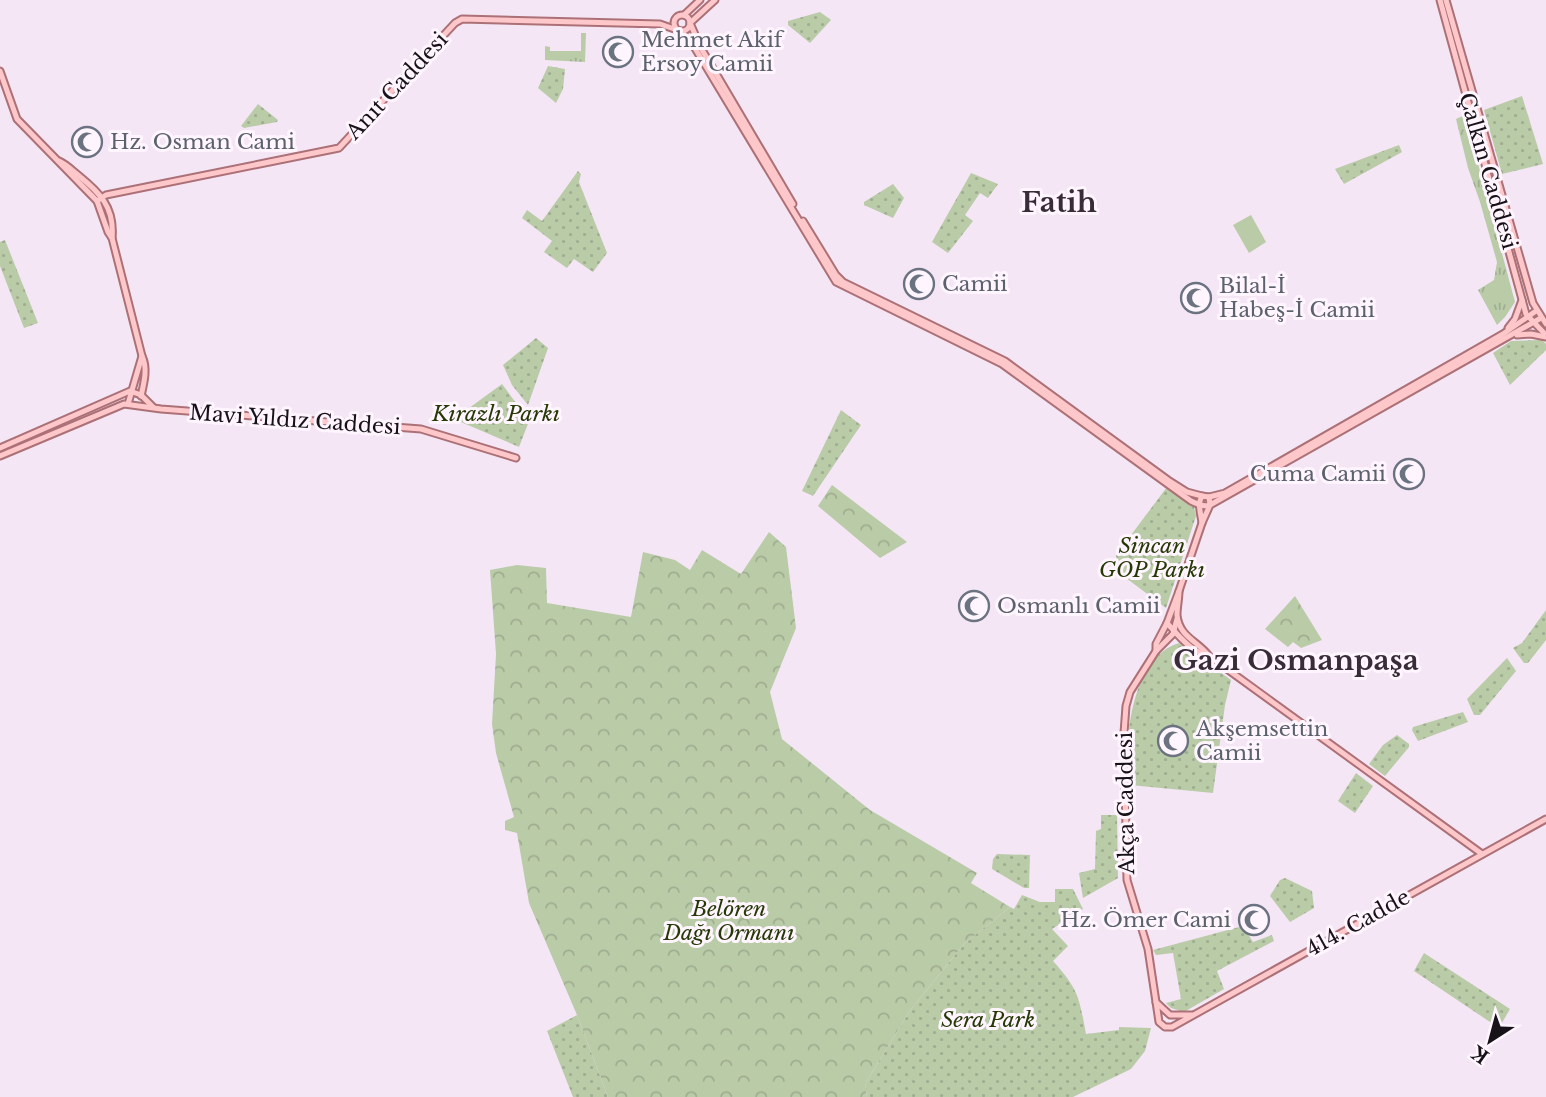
<svg xmlns="http://www.w3.org/2000/svg" width="1546" height="1097" font-family="'Libre Baskerville',serif">
  <defs>
    <pattern id="grass-tufts" width="24" height="20" patternUnits="userSpaceOnUse" patternTransform="scale(1.75)"><rect width="24" height="20" fill="#bacba8"/><path d="M3 7l-1-3M5 7V3M7 7l1-3M15 17l-1-3M17 17v-4M19 17l1-3" fill="none" stroke="#9fad90"/></pattern>
    <pattern id="forest-crowns" width="20" height="18" patternUnits="userSpaceOnUse" patternTransform="scale(1.75)"><rect width="20" height="18" fill="#bacba8"/><path d="M2 6a3 3 0 1 1 6 0M12 15a3 3 0 1 1 6 0" fill="none" stroke="#9fad90"/></pattern>
    <pattern id="park-dots" width="8" height="8" patternUnits="userSpaceOnUse" patternTransform="scale(1.75)"><rect width="8" height="8" fill="#bacba8"/><path d="M2 2h.1M6 6h.1" fill="none" stroke="#9fad90" stroke-width="1.8" stroke-linecap="round"/></pattern>
  </defs>
  <rect width="100%" height="100%" fill="#f5e6f6"/>
  <g fill="url(#grass-tufts)">
    <polygon points="581,33 586,33 585,62 545,60 545,46 550,47 550,51 581,51"/>
    <polygon points="1465,115 1515,302 1505,317 1497,325 1478,290 1494,280 1497,262 1480,202 1468,168 1456,119"/>
  </g>
  <g fill="url(#forest-crowns)">
    <polygon points="832,485 907,542 880,558 818,506"/>
    <polygon points="769,532 786,547 796,628 770,692 782,739 870,810 977,873 971,883 1010,907 964,944 909,1012 865,1084 867,1097 608,1097 577,1015 529,903 517,833 505,830 505,821 514,817 496,753 492,724 496,654 490,570 517,565 546,568 547,603 631,617 643,552 675,560 690,570 702,550 741,574"/>
    <polygon points="1295,596 1322,640 1301,648 1293,642 1288,647 1265,629"/>
  </g>
  <g fill="url(#park-dots)">
    <polygon points="820,12 831,20 810,43 788,25 788,21"/>
    <polygon points="548,66 565,69 563,89 556,103 538,88"/>
    <polygon points="1522,96 1543,164 1502,174 1484,110"/>
    <polygon points="258,104 278,120 277,122 244,128 241,126"/>
    <polygon points="1399,145 1402,152 1344,184 1335,169"/>
    <polygon points="578,171 581,174 579,182 607,253 593,272 574,259 567,268 544,252 552,241 522,218 527,210 542,221"/>
    <polygon points="971,173 998,184 988,198 980,193 965,215 973,221 948,253 932,242"/>
    <polygon points="893,184 904,198 893,218 864,205 864,202"/>
    <polygon points="5,240 38,323 24,328 0,266 0,242"/>
    <polygon points="536,338 548,348 528,405 512,385 503,365"/>
    <polygon points="1542,340 1546,344 1546,350 1510,385 1493,353 1511,341"/>
    <polygon points="502,384 516,403 531,416 519,447 454,419"/>
    <polygon points="841,410 861,425 813,496 802,491"/>
    <polygon points="1167,487 1194,507 1196,516 1166,608 1114,569 1117,562 1116,555"/>
    <polygon points="1546,610 1546,640 1528,663 1524,663 1513,648 1522,643"/>
    <path d="M1179,643L1231,680L1225,705L1213,793L1130,785C1130,767 1126,747 1129,729C1133,697 1145,653 1179,643Z"/>
    <polygon points="1507,658 1516,671 1480,715 1474,715 1467,699"/>
    <polygon points="1463,712 1468,722 1418,741 1412,730 1413,727"/>
    <polygon points="1397,735 1409,744 1409,747 1385,776 1369,764 1383,745"/>
    <polygon points="1356,773 1373,786 1355,813 1338,801"/>
    <polygon points="1101,815 1117,815 1118,878 1083,898 1079,873 1095,869 1096,831 1101,829"/>
    <polygon points="997,854 1030,855 1029,888 1024,888 992,869 993,859"/>
    <polygon points="1285,878 1312,891 1314,908 1290,922 1270,896 1280,880"/>
    <path d="M1055,889H1073L1083,909L1052,929L1068,946L1053,961C1079,990 1079,997 1086,1034L1119,1030V1027L1151,1028L1145,1051L1131,1069L1073,1097H867L865,1084L909,1012L964,944L1010,907L1014,909L1022,895L1040,902H1055Z"/>
    <polygon points="1243,926 1253,942 1272,935 1274,941 1217,971 1224,989 1184,1012 1171,1008 1166,1003 1181,999 1173,953 1156,955 1153,950"/>
    <polygon points="1424,953 1510,1009 1499,1028 1414,971"/>
    <polygon points="577,1015 608,1097 573,1097 547,1031"/>
  </g>
  <polygon fill="#bacba8" points="1251,215 1266,242 1249,253 1233,225"/>
  <g fill="none" stroke-linecap="round" stroke-linejoin="round">
    <g stroke="#ac7176" stroke-width="9">
      <g id="major">
        <polyline points="715,0 690,23 701,48 793,204"/>
        <polyline points="1440,0 1526,314 1546,335"/>
        <polyline points="1446,0 1533,303 1546,324"/>
        <circle cx="682" cy="23" r="8"/>
        <polyline points="684,15 700,0"/>
        <polyline points="0,71 17,119 97,201 108,232 112,238"/>
        <path d="M59,161C66,164 72,170 78,175C99,192 115,207 112,238L142,356"/>
        <path d="M97,201L106,195L339,148L455,23L462,19L660,24L680,31L693,45L836,282L1002,364L1191,501C1197,504 1203,507 1210,505L1209,497L1202,496C1197,504 1201,514 1202,523L1210,505L1541,318"/>
        <polyline points="803,221 836,275 843,282 1005,361 1168,480 1187,492 1202,496"/>
        <polyline points="1508,328 1515,319 1522,300"/>
        <polyline points="1517,335 1531,334 1546,337"/>
        <path d="M128,404L142,356C148,368 144,383 141,396"/>
        <polyline points="0,448 130,391 141,395 153,407"/>
        <polyline points="0,456 124,404 161,409 421,429 516,458"/>
        <polyline points="1209,497 1225,493 1503,334 1536,311"/>
        <polyline points="1179,591 1202,523"/>
        <polyline points="1167,623 1156,644 1156,651 1173,634 1177,619"/>
        <polyline points="1156,651 1130,692 1126,706 1124,733 1127,880 1148,949 1156,1002"/>
        <path d="M1209,656C1192,653 1178,635 1167,623L1179,591C1179,599 1177,607 1177,615C1179,637 1198,641 1209,656L1482,854"/>
        <polyline points="1192,1015 1170,1015 1156,1002 1159,1022 1165,1027 1172,1027 1546,819"/>
      </g>
    </g>
    <use href="#major" stroke="#fec8cb" stroke-width="5"/>
  </g>
  <defs>
    <g id="mosque-ring" transform="scale(1.575)"><circle r="9.5" fill="#fff5ff" stroke="#6b7280" stroke-width="1.5"/><path d="M3.5-4.9A6 6 0 1 0 3.5 4.9A5 5 0 1 1 3.5-4.9Z" fill="#6b7280"/></g>
  </defs>
  <g fill-rule="evenodd">
    <use href="#mosque-ring" x="618" y="52"/>
    <use href="#mosque-ring" x="87" y="142"/>
    <use href="#mosque-ring" x="919" y="284"/>
    <use href="#mosque-ring" x="1196" y="298"/>
    <use href="#mosque-ring" x="1409" y="474"/>
    <use href="#mosque-ring" x="974" y="606"/>
    <use href="#mosque-ring" x="1173" y="741"/>
    <use href="#mosque-ring" x="1254" y="920"/>
  </g>
  <g text-anchor="middle" stroke-width="6" stroke-linejoin="round" paint-order="stroke">
    <g font-size="21" fill="#5b616d" stroke="#fff5ff" text-anchor="start">
      <text x="641" y="47">Mehmet Akif<tspan x="641" dy="24">Ersoy Camii</tspan></text>
      <text x="110" y="149">Hz. Osman Cami</text>
      <text x="942" y="291">Camii</text>
      <text x="1219" y="293">Bilal-İ<tspan x="1219" dy="24">Habeş-İ Camii</tspan></text>
      <text x="1386" y="481" text-anchor="end">Cuma Camii</text>
      <text x="997" y="613">Osmanlı Camii</text>
      <text x="1196" y="736">Akşemsettin<tspan x="1196" dy="24">Camii</tspan></text>
      <text x="1231" y="927" text-anchor="end">Hz. Ömer Cami</text>
    </g>
    <g font-size="21" fill="#171217" stroke="#fff5ff">
      <text transform="translate(397 86) rotate(-47)" y="7">Anıt Caddesi</text>
      <text transform="translate(1488 171) rotate(74)" y="7">Çalkın Caddesi</text>
      <text transform="translate(295 420) rotate(4)" y="7">Mavi Yıldız Caddesi</text>
      <text transform="translate(1126 803) rotate(-91)" y="7">Akça Caddesi</text>
      <text transform="translate(1358 923) rotate(-29)" y="7">414. Cadde</text>
    </g>
    <g font-size="21" font-style="italic" fill="#253805" stroke="#fff5ff">
      <text x="496" y="421">Kirazlı Parkı</text>
      <text x="1152" y="553">Sincan<tspan x="1152" dy="24">GOP Parkı</tspan></text>
      <text x="729" y="916">Belören<tspan x="729" dy="24">Dağı Ormanı</tspan></text>
      <text x="988" y="1027">Sera Park</text>
    </g>
    <g font-size="28" font-weight="bold" fill="#372c38" stroke="#fff5ff">
      <text x="1059" y="212">Fatih</text>
      <text x="1296" y="670">Gazi Osmanpaşa</text>
    </g>
  </g>
  <g transform="translate(1490 1041) rotate(216)" stroke="#fff5ff" stroke-width="5" paint-order="stroke">
  <path d="M0-5L12 26L0 18L-12 26Z" fill="#171217"/>
  <text y="-10" font-size="19" font-weight="bold" text-anchor="middle" fill="#171217">K</text>
  </g>
</svg>
